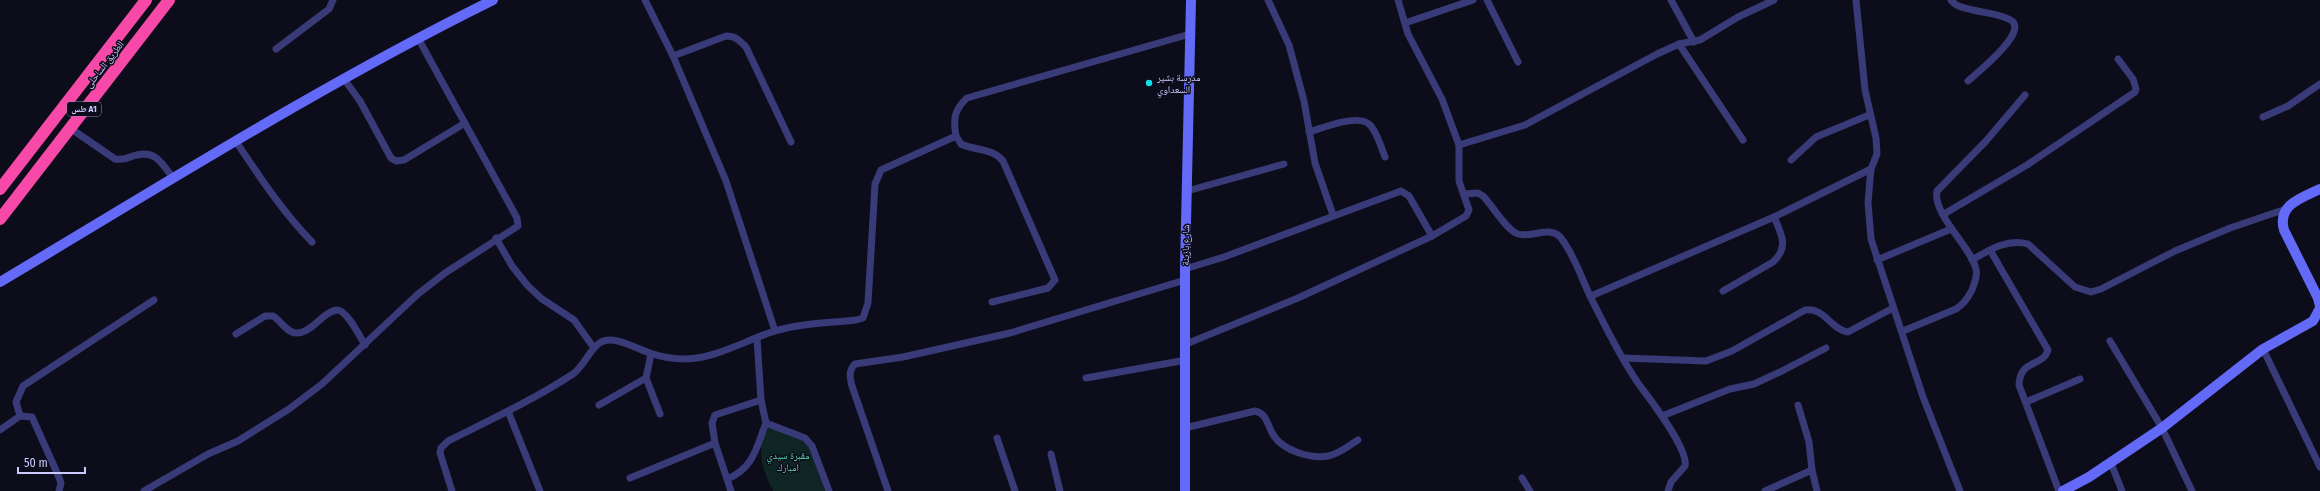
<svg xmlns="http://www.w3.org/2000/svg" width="2320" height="491" font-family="'Fira Sans Condensed','Noto Naskh Arabic',sans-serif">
  <rect width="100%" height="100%" fill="#0d0c1b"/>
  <path fill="#0f2523" d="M772,424L806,440L825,491H773C762,469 753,444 772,424Z"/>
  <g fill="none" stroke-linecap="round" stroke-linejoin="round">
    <g stroke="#393a78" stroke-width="7">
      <path d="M645,0L673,56L726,36C736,36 739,40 746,47L791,142"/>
      <polyline points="1268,0 1289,45 1304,101 1315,163 1333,215"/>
      <polyline points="1487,0 1518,62"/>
      <polyline points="1671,0 1694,42"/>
      <polyline points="1856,0 1865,90 1876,138 1877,154 1871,169 1870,179 1868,203 1871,239 1923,397 1960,491"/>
      <path d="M1951,0C1956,7 1965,8 1973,10C1984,13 2002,14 2012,21C2027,33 1978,72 1968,81"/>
      <polyline points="1405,23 1473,0"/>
      <polyline points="1679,44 1743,140"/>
      <polyline points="276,49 329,9 333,0"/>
      <polyline points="673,56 726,181 775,331"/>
      <polyline points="344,79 360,101 391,158 396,161 404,160 465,123"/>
      <polyline points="2263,117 2288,106 2320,84"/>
      <path d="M70,128L115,159C122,160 126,159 133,156C155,149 161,162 173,178"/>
      <path d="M1309,132C1323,128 1360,112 1371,126C1378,135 1381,147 1385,157"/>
      <path d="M956,136L961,144C976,151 993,148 1003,161L1055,280L1048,288L992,302"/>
      <path d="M235,140C259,176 282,211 312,242"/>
      <polyline points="1459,145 1525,125 1657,54 1679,44 1700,40 1738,17 1774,0"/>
      <polyline points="1791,160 1816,137 1869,115"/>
      <polyline points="1187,191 1284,164"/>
      <path d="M1465,194L1478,193L1483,196C1493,206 1506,230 1518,234C1531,238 1552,225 1561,238C1575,256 1582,280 1592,300C1606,328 1620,357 1638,383C1649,398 1689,449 1685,466L1671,482L1668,491"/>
      <polyline points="1944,214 2027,165 2135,92 2136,89 2133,79 2118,59"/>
      <polyline points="496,238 512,266 528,286 542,299 574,320 594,348"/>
      <path d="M1990,250L2048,350C2043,367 2020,359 2019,385L2059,491"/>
      <polyline points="1877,260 1951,229"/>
      <path d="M1972,260C1989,250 2008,238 2028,244L2075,287L2091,292L2101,289L2175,251L2230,228L2286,209"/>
      <polyline points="1185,269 1224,257 1401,191 1409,196 1432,236"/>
      <path d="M1723,291L1773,262C1789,247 1782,235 1774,217"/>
      <polyline points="1591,296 1774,217 1871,169"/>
      <path d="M1903,331L1956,309C1964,304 1968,298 1972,290C1974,284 1978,276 1976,269C1972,248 1932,214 1937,191L1986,141L2025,95"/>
      <path d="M236,334L265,316H273C281,321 288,334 297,333C304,333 309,329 314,325C320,320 328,311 337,310C347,310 360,337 365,345"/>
      <polyline points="757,338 761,400 766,423 805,438 812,446 829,491"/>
      <polyline points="2110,341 2162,428 2192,491"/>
      <polyline points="1186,344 1298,298 1432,236 1466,216 1469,210 1459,181 1459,145 1442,99 1408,34 1398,0"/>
      <polyline points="2263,349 2320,467"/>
      <polyline points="651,354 646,378 660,414"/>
      <path d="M1623,358L1706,361L1732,351L1805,310C1826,308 1830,329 1848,332L1893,308"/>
      <polyline points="1086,378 1186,360"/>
      <polyline points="2026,402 2080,379"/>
      <polyline points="599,405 646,378"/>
      <polyline points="1798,405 1809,442 1812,470"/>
      <polyline points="508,411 540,491"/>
      <polyline points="20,416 16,402 23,386 154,300"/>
      <polyline points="1662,416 1730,389 1754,384 1780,372 1826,348"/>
      <path d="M1185,428L1255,411C1268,414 1267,426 1274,436C1284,451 1311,459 1328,456C1339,454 1348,446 1358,440"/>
      <polyline points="0,430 20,416 32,417 58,475 61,483 59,491"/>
      <polyline points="997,438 1015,491"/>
      <polyline points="715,443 712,423 715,415 761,400"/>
      <polyline points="1051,454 1060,491"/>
      <polyline points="2111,463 2122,491"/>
      <polyline points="630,478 715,443 727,479"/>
      <polyline points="1522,478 1530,491"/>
      <polyline points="144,491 208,454 238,441 289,409 322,384 418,294 445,273 518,226 517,218 418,38"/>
      <path d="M452,491L440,453L441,448L448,441C490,420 533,400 573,374C585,365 590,348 601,342C615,335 637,349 650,353C661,357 674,359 686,359C717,358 746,340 775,331C801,323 829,323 856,320L863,318L868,303L875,184L881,170L956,136C953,119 954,110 967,98L1190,34"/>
      <path d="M731,491L727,479C754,468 756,448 766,423"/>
      <path d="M888,491L852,386C850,378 848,371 855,364L903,357L1010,333L1185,280"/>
      <polyline points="1765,491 1812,470 1817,491"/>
    </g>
    <g stroke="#646af8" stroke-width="10">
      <path d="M2320,189C2301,198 2277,205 2284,230L2318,298L2320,306"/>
      <path d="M0,282C163,185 323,84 493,0"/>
      <polyline points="1185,491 1185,269 1191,0"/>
      <polyline points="2063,491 2089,477 2162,428 2263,349 2313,321 2320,308"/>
    </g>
    <g stroke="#f749a8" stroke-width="12">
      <polyline points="0,189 146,0"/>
      <polyline points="0,219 169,0"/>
    </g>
  </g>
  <circle fill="#0adfe7" stroke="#0d0c1b" stroke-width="1.5" cx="1149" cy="83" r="4"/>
  <g text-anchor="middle" stroke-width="3" stroke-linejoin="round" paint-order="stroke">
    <rect fill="#0d0c1b" stroke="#9290b9" stroke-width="1" x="67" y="102" width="34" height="14" rx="3"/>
    <g font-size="9" font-weight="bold" fill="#cbc9fd">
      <text x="84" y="112">طس A1</text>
    </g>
    <g font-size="10" fill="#cbc9fd" stroke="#0d0c1b">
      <text transform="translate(104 64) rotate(-52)" y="4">الطريق الساحلى</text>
      <text transform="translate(1185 245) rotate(-89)" y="4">شارع بازينة</text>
    </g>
    <g font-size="10" fill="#cbc9fd" stroke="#0d0c1b" text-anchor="start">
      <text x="1157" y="81">مدرسة بشير<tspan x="1157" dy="12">السعداوي</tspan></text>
    </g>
    <g font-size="10" fill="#59d8b0" stroke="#0d0c1b">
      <text x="788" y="459">مقبرة سيدي<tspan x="788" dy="12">امبارك</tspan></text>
    </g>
  </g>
  <path d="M18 467v6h67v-6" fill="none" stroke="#cbc9fd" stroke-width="2"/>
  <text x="24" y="467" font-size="12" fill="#cbc9fd" stroke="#0d0c1b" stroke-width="3" paint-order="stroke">50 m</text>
</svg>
